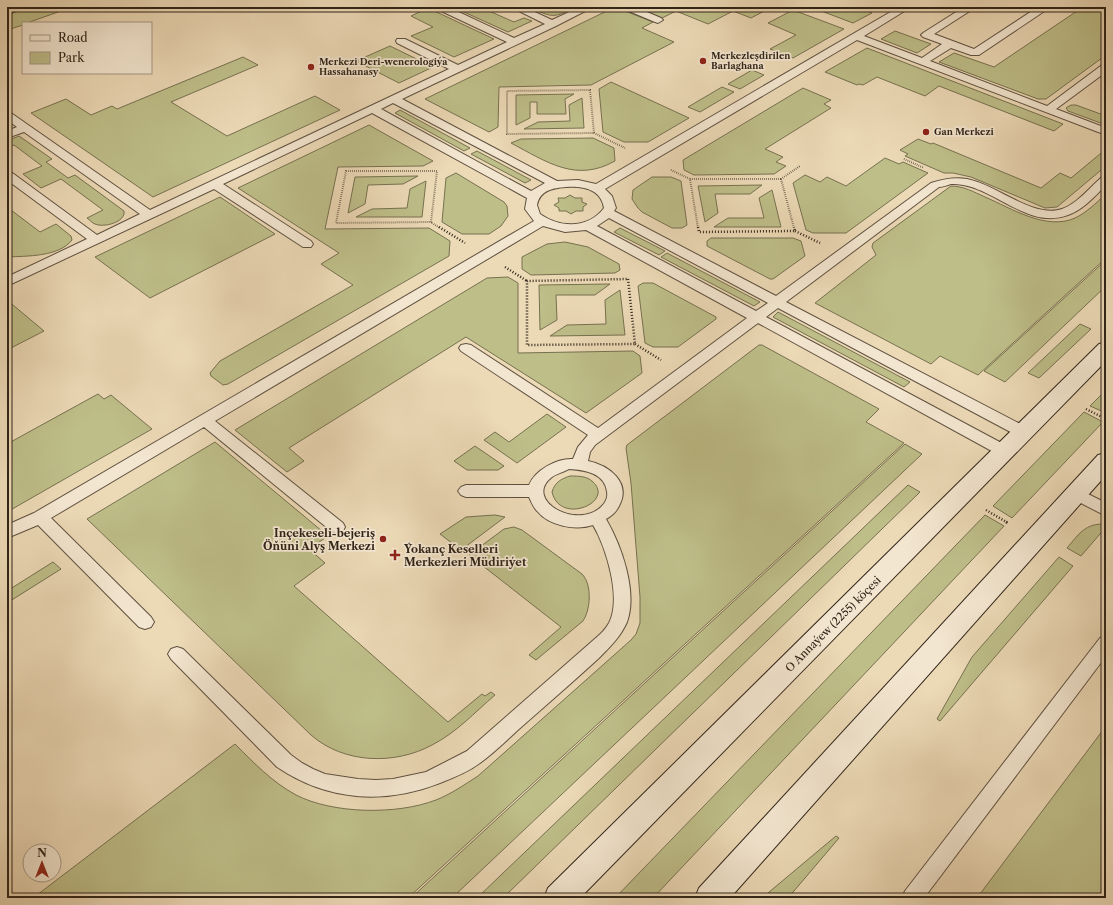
<svg xmlns="http://www.w3.org/2000/svg" width="1113" height="905" font-family="'Libre Caslon Text',serif">
  <rect width="100%" height="100%" fill="#ecd9b6"/>
  <filter id="stains"><feTurbulence type="fractalNoise" baseFrequency=".005" numOctaves="4"/><feColorMatrix values="0 0 0 0 .2 0 0 0 0 .09 0 0 0 0 .02 0 0 0 .5 -.17"/></filter>
  <radialGradient id="worn" r=".72"><stop offset=".6" stop-color="#630" stop-opacity="0"/><stop offset="1" stop-color="#630" stop-opacity=".3"/></radialGradient>
  <g fill="#bebe89" stroke="#777150">
    <polygon points="31,7 72,7 27,23 23,23 23,25 7,30 7,15"/>
    <polygon points="453,7 480,7 514,22 524,18 532,21 508,32"/>
    <path d="M547,7H575C559,15 555,19 538,11Z"/>
    <polygon points="615,7 653,22 642,28 674,42 591,85 499,87 498,127 489,132 425,99"/>
    <polygon points="636,7 707,7 712,9 716,7 772,7 751,18 733,11 708,24 676,11 662,18"/>
    <polygon points="819,7 857,7 872,13 853,23 816,9"/>
    <polygon points="1067,7 1106,7 1106,55 1046,99 1038,99 939,62 954,53 994,67 1077,11"/>
    <polygon points="428,8 494,39 454,57 411,36 433,27 411,16"/>
    <polygon points="793,10 844,29 793,58 770,49 796,35 768,23"/>
    <polygon points="895,31 931,44 917,53 881,39"/>
    <polygon points="390,46 433,67 399,83 356,61"/>
    <polygon points="867,48 1063,124 1054,131 939,86 925,96 877,77 863,85 859,84 857,85 825,72"/>
    <polygon points="243,57 258,65 171,102 227,136 315,96 340,110 153,197 31,113 66,99 91,115 112,106 117,109"/>
    <polygon points="752,70 764,75 740,89 728,84"/>
    <polygon points="611,82 689,118 648,142 624,142 603,132 599,89"/>
    <polygon points="722,87 734,92 700,112 688,107"/>
    <polygon points="803,88 831,100 824,104 831,108 765,149 783,157 776,162 786,166 774,174 694,175 684,170 683,160"/>
    <polygon points="574,94 565,99 566,114 537,114 537,102 530,102 530,118 516,125 516,95"/>
    <polygon points="582,98 584,128 524,129 538,122 570,121 569,105"/>
    <polygon points="1071,105 1076,105 1106,116 1106,125 1068,111 1066,108"/>
    <polygon points="400,110 470,148 464,151 395,113"/>
    <polygon points="369,125 433,161 423,166 338,167 325,229 429,228 450,241 449,256 228,384 223,385 211,376 210,373 220,361 353,285 321,264 339,253 238,188"/>
    <path d="M19,136L52,159L46,162L68,178L75,175L124,211C126,222 104,228 95,224C92,223 90,220 87,218L103,210L61,179L41,188L23,174L42,166L14,145L7,148V141Z"/>
    <path d="M593,138L614,148L615,161C576,183 547,162 511,143L521,139Z"/>
    <polygon points="918,139 931,144 933,143 1041,188 1060,173 1071,178 1106,149 1106,166 1057,207 1045,208 971,177 953,173 944,173 905,156 908,154 900,150"/>
    <polygon points="477,151 531,180 525,183 471,154"/>
    <polygon points="885,158 899,164 903,162 928,173 846,233 813,233 806,230 793,183 805,175 820,182 827,177 846,186"/>
    <polygon points="456,173 504,202 507,206 508,216 501,226 489,234 462,234 442,222 446,178"/>
    <polygon points="418,176 403,184 368,185 365,204 348,213 355,177"/>
    <polygon points="652,177 671,177 681,181 687,225 682,228 672,228 642,212 638,208 632,199 633,190"/>
    <polygon points="426,181 422,217 356,217 372,209 407,208 410,189"/>
    <polygon points="762,185 750,194 715,194 718,213 705,222 698,186"/>
    <path d="M951,186C963,186 974,192 985,197C1011,208 1046,231 1075,218C1086,213 1096,203 1106,194V258L978,375L940,356L931,364L815,303L876,255L872,247L873,243Z"/>
    <polygon points="772,190 781,227 714,227 728,218 764,218 759,198"/>
    <polygon points="570,195 575,198 582,198 582,202 587,204 583,207 583,211 576,211 571,214 566,211 559,211 559,208 554,205 559,202 558,198 565,198"/>
    <polygon points="220,197 275,234 150,298 95,257"/>
    <path d="M7,207L40,232L56,224L71,236L72,240C59,257 26,256 7,257Z"/>
    <polygon points="620,228 665,251 659,255 614,232"/>
    <polygon points="711,238 793,238 801,241 805,256 773,279 770,279 707,246 707,241"/>
    <polygon points="565,242 588,247 619,264 620,270 615,273 531,275 522,269 522,257 547,244"/>
    <polygon points="667,253 760,302 754,306 661,257"/>
    <polygon points="1106,260 1106,286 1005,382 984,371"/>
    <polygon points="508,277 518,283 518,353 633,351 640,356 642,373 586,413 466,337 289,448 304,461 287,472 235,430 487,278"/>
    <polygon points="643,283 653,283 716,317 716,319 678,347 653,347 645,343 638,286"/>
    <polygon points="610,284 595,295 556,295 557,320 540,330 539,285"/>
    <polygon points="620,290 625,335 550,336 567,325 606,324 605,300"/>
    <polygon points="7,300 44,331 7,350"/>
    <polygon points="778,312 910,382 904,387 773,317"/>
    <polygon points="1080,324 1091,329 1039,378 1028,373"/>
    <path d="M759,345H762L879,409L866,422L904,443L408,898H33L235,744C254,763 272,782 296,795C333,814 397,815 436,800C451,794 464,785 478,776L631,640L636,634L640,623V597L631,483L626,448L627,445Z"/>
    <polygon points="1106,390 1106,413 1090,406"/>
    <polygon points="98,394 104,399 111,395 152,429 7,512 7,444"/>
    <polygon points="1084,412 1103,422 1012,518 993,506"/>
    <polygon points="547,414 566,427 517,463 484,440 495,432 509,442"/>
    <path d="M215,442L328,536L309,549L325,563L294,586L448,722L482,694L485,696L491,692L495,695C475,712 456,733 432,745C395,765 344,764 311,735L87,519Z"/>
    <polygon points="905,444 922,454 452,898 411,898"/>
    <polygon points="475,446 504,466 498,470 467,470 454,461"/>
    <path d="M570,476C579,476 587,476 593,482C615,502 560,526 552,492C555,482 561,479 570,476Z"/>
    <polygon points="908,485 920,492 503,898 477,898"/>
    <polygon points="495,515 505,517 461,550 440,534 466,517"/>
    <polygon points="985,515 1004,526 653,898 615,898"/>
    <path d="M1106,524V527L1081,556L1067,548C1079,534 1085,523 1106,524Z"/>
    <path d="M514,527L522,530L582,574C592,584 591,609 583,621L536,660L529,655L561,627L469,555L504,529Z"/>
    <polygon points="1059,557 1073,566 940,721 937,719 972,657"/>
    <polygon points="53,562 61,569 7,603 7,591"/>
    <polygon points="1106,726 1106,898 977,898"/>
    <polygon points="836,836 839,838 788,898 762,898"/>
  </g>
  <g fill="none" stroke-linecap="round" stroke-linejoin="round">
    <g stroke="#5f5140" stroke-width="2">
      <g id="lane">
        <polygon points="9,7 23,7 21,9 7,14 7,8"/>
        <path d="M435,7H448L514,38L545,24L511,7H524L552,20L580,7H593L556,26L402,99L557,181L578,180L596,184L899,7H911L864,36L922,58L942,44L923,37L921,35L923,33L964,7H976L934,34L974,49L1038,7H1047L1046,10L979,55H971L951,48L930,61L1047,106L1102,65L1106,64V72L1056,109L1106,128V135L857,40L605,189L612,196L616,208L614,211L776,296L931,183C944,179 954,177 967,179C996,184 1033,219 1062,209C1077,204 1090,187 1102,177L1106,176V185C1095,196 1083,210 1068,215C1026,231 991,182 951,184C947,185 943,187 939,187L786,302L1028,428L1030,432L1028,436L1023,437L1018,436L778,308L766,317L1009,447L1011,451L1009,455L1004,456L999,455L758,323L595,445L590,452L588,461C608,465 632,482 619,506C616,512 612,516 606,519C621,545 638,591 627,622C621,636 610,647 599,658C573,682 546,705 519,729C507,740 494,753 480,763C468,772 453,778 440,783C384,805 327,801 277,767L171,659L168,654L171,649L177,647L183,649L291,755L302,763L313,769L325,774L358,779L376,780L393,779L426,772L467,751L597,637C602,633 606,628 609,623C622,598 606,547 593,525C576,531 549,526 537,511C533,507 531,501 529,497H466L461,495L458,491L461,487L466,485H529C535,470 557,458 573,459L578,447L588,435L461,351L459,348L461,345L466,344L471,345L598,428L747,318L586,230L565,232L543,226L215,421L343,523L345,527L343,531L337,533L331,531L204,427L51,518L151,617L154,622L151,627L145,629L139,627L38,525L7,538V525L34,513L534,221L525,209L527,198L372,113L223,184L311,241L313,244L311,247H303L214,189L7,286V277L87,239L7,180V171L11,172L97,235L140,214L24,132L7,138V131L17,127L7,120V112L11,113L150,210L449,69L397,43L396,41L397,39H405L458,65L507,42L437,9ZM393,103L545,183L531,191L381,109ZM566,187C583,186 601,189 604,208C588,229 560,228 540,214L537,205C540,190 553,188 566,187ZM609,218L768,303L756,311L597,226ZM569,469C585,470 605,473 607,492C608,497 606,502 602,506C578,531 522,500 552,477C556,474 564,472 569,469Z"/>
        <polygon points="622,7 635,7 661,18 663,20 658,23 655,22 624,9"/>
        <polygon points="1076,488 1106,503 1106,516 1071,498 1068,494 1071,490"/>
        <polygon points="1106,636 1106,656 924,898 902,898 905,891 1100,638"/>
      </g>
    </g>
    <g stroke="#302418" stroke-width="2">
      <g id="secondary">
        <polygon points="1106,342 1106,361 580,898 544,898 548,888 1099,344"/>
        <polygon points="1106,453 1106,475 730,898 695,898 699,888 1098,455"/>
      </g>
    </g>
    <g stroke="#302418" stroke-width="2" stroke-dasharray="0.5 1.5" stroke-linecap="butt">
      <polygon points="590,90 594,133 507,134 507,91"/>
      <polyline points="594,133 625,148"/>
      <polyline points="904,159 924,168"/>
      <polyline points="671,170 690,179"/>
      <polygon points="346,171 437,171 431,222 336,223"/>
      <polyline points="781,179 794,228"/>
      <polyline points="781,179 800,166"/>
      <polyline points="432,223 440,228"/>
      <polyline points="698,228 690,179 781,179"/>
    </g>
    <g stroke="#302418" stroke-width="2.5" stroke-dasharray="1 2" stroke-linecap="butt">
      <polyline points="439,227 465,243"/>
      <polyline points="698,227 699,232 795,231 794,227"/>
      <polyline points="795,231 820,243"/>
      <polyline points="505,267 527,281"/>
      <polygon points="628,279 635,344 527,345 527,281"/>
      <polyline points="635,344 661,360"/>
      <polyline points="1086,409 1106,419"/>
      <polyline points="986,510 1008,523"/>
    </g>
    <polyline stroke="#302418" stroke-width="3" stroke-dasharray="1 2.5" stroke-linecap="butt" points="1006,522 1008,523"/>
    <use href="#lane" fill="#f3e6d0" fill-rule="evenodd"/>
    <use href="#secondary" fill="#f3e6d0" fill-rule="evenodd"/>
  </g>
  <g fill="#8f2418" stroke="#f3e6d0" stroke-width="1.5">
    <circle cx="703" cy="61" r="4"/>
    <circle cx="311" cy="67" r="4"/>
    <circle cx="926" cy="132" r="4"/>
    <circle cx="383" cy="539" r="4"/>
    <path d="M393 549h4v4h4v4h-4v4h-4v-4h-4v-4h4z"/>
  </g>
  <g text-anchor="middle" stroke-width="3.5" stroke-linejoin="round" paint-order="stroke">
    <g font-size="9" font-weight="bold" fill="#302418" stroke="#f3e6d0" text-anchor="start">
      <text x="711" y="59">Merkezleşdirilen<tspan x="711" dy="10">Barlaghana</tspan></text>
      <text x="319" y="65">Merkezi Deri-wenerologiýa<tspan x="319" dy="10">Hassahanasy</tspan></text>
      <text x="934" y="135">Gan Merkezi</text>
    </g>
    <g font-size="11" font-weight="bold" fill="#302418" stroke="#f3e6d0" text-anchor="end">
      <text x="375" y="537">Inçekeseli-bejeriş<tspan x="375" dy="13">Öňüni Alyş Merkezi</tspan></text>
      <text x="404" y="553" text-anchor="start">Ýokanç Keselleri<tspan x="404" dy="13">Merkezleri Müdiriýet</tspan></text>
    </g>
    <g font-size="11" fill="#302418" stroke="#f3e6d0">
      <text transform="translate(833 624) rotate(-45)" y="4">O Annaýew (2255) köçesi</text>
    </g>
  </g>
  <rect width="1113" height="905" fill="none" stroke="#ecd9b6" stroke-width="24"/>
  <rect x="8" y="8" width="1097" height="889" fill="none" stroke="#302418" stroke-width="2"/>
  <rect x="12" y="12" width="1089" height="881" fill="none" stroke="#302418"/>
  <rect x="22" y="22" width="130" height="52" fill="#f3e6d0" stroke="#a59886"/>
  <rect x="30" y="35" width="20" height="6" fill="#f3e6d0" stroke="#a59886"/>
  <text x="58" y="42" font-size="12" fill="#302418">Road</text>
  <rect x="30" y="52" width="20" height="12" fill="#bebe89" stroke="#a59886"/>
  <text x="58" y="62" font-size="12" fill="#302418">Park</text>
  <g transform="translate(42 863)"><circle r="19" fill="#f3e6d0" stroke="#a59886"/>
  <path d="M0-3L7 15L0 10L-7 15Z" fill="#8f2418"/>
  <text y="-6" font-size="11" font-weight="bold" text-anchor="middle" fill="#302418">N</text>
  </g>
  <rect width="100%" height="100%" filter="url(#stains)"/>
  <rect width="100%" height="100%" fill="url(#worn)"/>
</svg>
